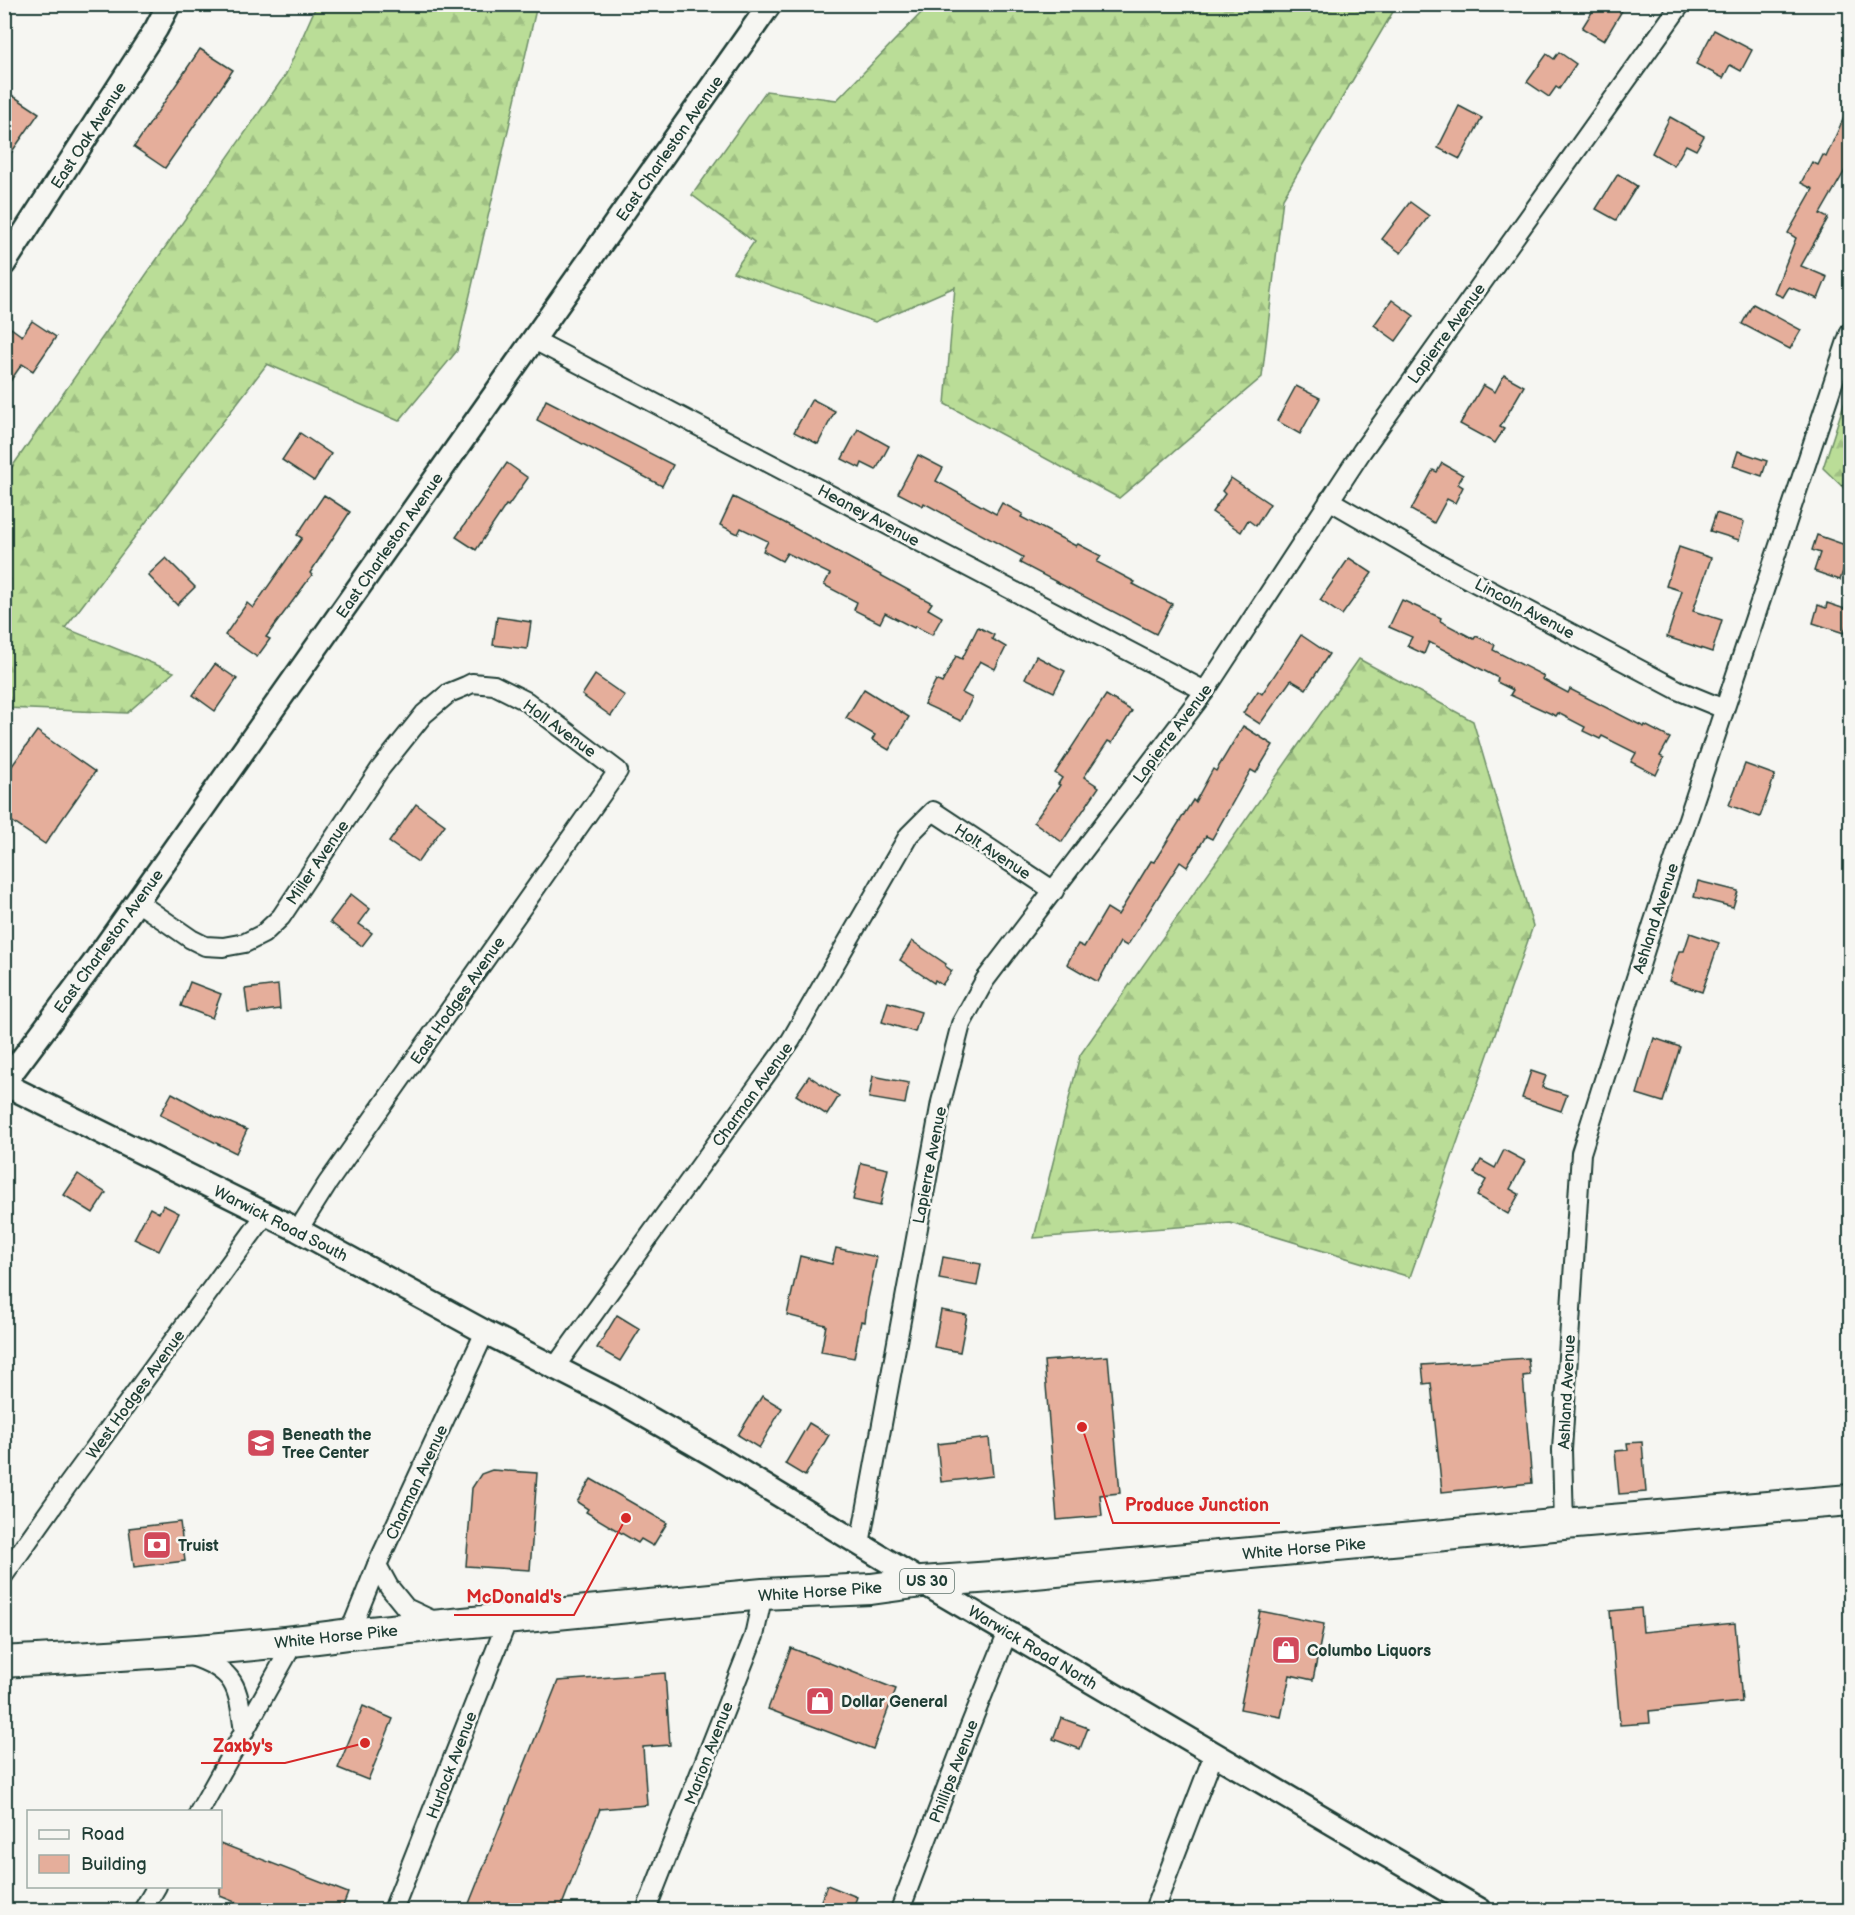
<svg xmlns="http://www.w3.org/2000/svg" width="1855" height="1915" font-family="'Balsamiq Sans',sans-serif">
  <defs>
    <pattern id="forest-firs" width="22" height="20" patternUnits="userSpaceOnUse" patternTransform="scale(1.5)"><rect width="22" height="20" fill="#badd97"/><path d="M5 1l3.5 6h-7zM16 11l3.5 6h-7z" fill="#9fbf83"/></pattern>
  </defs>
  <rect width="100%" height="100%" fill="#f6f6f2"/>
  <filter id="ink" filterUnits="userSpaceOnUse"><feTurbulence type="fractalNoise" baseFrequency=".0167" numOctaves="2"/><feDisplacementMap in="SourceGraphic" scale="12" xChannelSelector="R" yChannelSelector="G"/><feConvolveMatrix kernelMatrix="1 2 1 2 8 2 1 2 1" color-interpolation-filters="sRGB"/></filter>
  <g filter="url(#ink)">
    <g fill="url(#forest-firs)" stroke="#6c8d66" stroke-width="1.5">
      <polygon points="317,4 537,5 457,351 399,421 267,364 65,628 174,672 127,713 5,708 5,477 286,74"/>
      <polygon points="927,5 1397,5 1283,198 1262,377 1119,498 945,404 955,287 875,322 733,272 754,242 692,195 766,91 837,100 923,11"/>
      <polygon points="1850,385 1850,494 1823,468"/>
      <polygon points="1359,659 1473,721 1533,926 1410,1277 1230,1223 1034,1238 1080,1055"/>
    </g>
    <g fill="#e5ae9b" stroke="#1f3d34" stroke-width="1.5">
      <polygon points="1597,4 1626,4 1604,41 1582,28"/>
      <polygon points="1714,30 1752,50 1741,71 1730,65 1723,78 1696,64"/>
      <polygon points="200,49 233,70 165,168 134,147"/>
      <polygon points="1559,52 1576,64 1559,89 1556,87 1549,97 1527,82 1547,54 1554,59"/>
      <polygon points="4,90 39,113 4,163"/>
      <polygon points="1851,102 1851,160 1820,214 1828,218 1801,266 1827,277 1818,299 1789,287 1783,297 1774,293 1796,238 1788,233 1813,189 1801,183 1812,162 1818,165 1823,155 1826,157"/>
      <polygon points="1459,106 1482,118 1460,159 1438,148"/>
      <polygon points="1670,117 1704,136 1696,150 1686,145 1674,166 1652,153"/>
      <polygon points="1618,174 1637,186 1616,220 1596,209"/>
      <polygon points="1410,202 1429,216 1401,253 1382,239"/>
      <polygon points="1392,300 1414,316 1396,341 1374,325"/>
      <polygon points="1753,304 1801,330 1790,349 1742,324"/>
      <polygon points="32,321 56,337 33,371 22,364 4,390 4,338 11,328 22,336"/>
      <polygon points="1504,375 1524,386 1500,427 1504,429 1495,443 1460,424 1483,385 1495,392"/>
      <polygon points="1296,386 1320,398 1300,434 1277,421"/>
      <polygon points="812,399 835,411 818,444 794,432"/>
      <polygon points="546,400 673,465 662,486 537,420"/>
      <polygon points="858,429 889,446 876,470 862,463 860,468 842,459"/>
      <polygon points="300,433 331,454 314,481 282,460"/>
      <polygon points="1738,451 1767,461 1762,476 1733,466"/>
      <polygon points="918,455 943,468 936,481 996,514 1002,503 1023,514 1021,517 1076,546 1078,544 1101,556 1097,562 1135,582 1133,584 1172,604 1156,634 1020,563 1023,557 924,503 923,506 898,493"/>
      <polygon points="507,463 528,478 508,506 506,505 476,550 456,537"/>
      <polygon points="1442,463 1463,475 1458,484 1463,487 1455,503 1447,499 1434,523 1411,510 1433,470 1437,472"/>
      <polygon points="1231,478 1270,504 1256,526 1248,520 1241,532 1212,512 1225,494 1222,491"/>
      <polygon points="324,495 350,512 310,573 312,575 266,637 270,639 257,657 225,635 247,603 253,608 302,538 297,535"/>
      <polygon points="733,497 783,522 932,603 928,609 942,617 932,635 915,626 914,628 885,613 880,623 854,610 857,602 824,585 830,574 787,553 782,561 763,551 768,541 741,528 738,534 720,525"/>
      <polygon points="1716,513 1744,522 1739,540 1710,531"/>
      <polygon points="1817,535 1851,547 1840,580 1814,571 1820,553 1812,550"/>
      <polygon points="1679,547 1711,558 1693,611 1722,620 1712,652 1667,637 1682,591 1666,586"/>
      <polygon points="166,558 195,587 177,605 148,575"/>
      <polygon points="1349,558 1372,573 1342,615 1320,600"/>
      <polygon points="1402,600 1441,618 1440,621 1474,639 1476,636 1495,645 1493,650 1544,676 1542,679 1568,693 1570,689 1644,727 1645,725 1670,738 1660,756 1664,758 1656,775 1631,762 1636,753 1602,736 1600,739 1583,731 1585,727 1558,713 1556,716 1510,695 1513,690 1497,682 1498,678 1429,642 1424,654 1407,646 1412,637 1389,627"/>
      <polygon points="1827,603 1851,611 1844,633 1813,623 1818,605 1826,608"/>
      <polygon points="497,617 531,622 527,649 493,645"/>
      <polygon points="978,627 994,635 992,639 1006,647 995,669 980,661 962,693 972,698 961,721 924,704 936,680 942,683 956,656 962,659"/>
      <polygon points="1301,635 1329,654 1306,689 1291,680 1260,724 1243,713 1258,691 1262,694"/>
      <polygon points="1036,656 1065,671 1054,692 1025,678"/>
      <polygon points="215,664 237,679 215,711 193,695"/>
      <polygon points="595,675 625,696 611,716 582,695"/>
      <polygon points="864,689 909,717 889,750 872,740 875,735 846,718"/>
      <polygon points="1106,695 1132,711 1112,743 1108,741 1084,777 1099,787 1062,842 1034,822 1060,785 1058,784 1062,778 1055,773"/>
      <polygon points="1243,726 1273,745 1256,773 1251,770 1212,839 1206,836 1187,867 1180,862 1127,946 1120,942 1098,982 1067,964 1078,944 1084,947 1107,908 1118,915 1151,861 1154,862 1193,800 1195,802 1213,769 1216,771"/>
      <polygon points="37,731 95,772 45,844 4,816 4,777"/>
      <polygon points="1745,764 1775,775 1760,817 1729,805"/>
      <polygon points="416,804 445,825 418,862 389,842"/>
      <polygon points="1698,881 1738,891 1733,907 1694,897"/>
      <polygon points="351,894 370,909 359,924 372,933 362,946 330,922"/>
      <polygon points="1690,933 1719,943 1702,992 1669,981 1679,951 1684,951"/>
      <polygon points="912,941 946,964 945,966 952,971 942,985 935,980 934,983 900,960"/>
      <polygon points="190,982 221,994 212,1018 181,1006"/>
      <polygon points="278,985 280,1009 248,1013 245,989"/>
      <polygon points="888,1002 921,1012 915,1032 882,1022"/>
      <polygon points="1654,1038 1680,1047 1663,1102 1637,1094"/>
      <polygon points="1531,1071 1546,1076 1542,1087 1567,1095 1561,1111 1522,1098"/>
      <polygon points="809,1076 839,1096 827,1115 796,1095"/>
      <polygon points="873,1076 909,1083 905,1104 869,1098"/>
      <polygon points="172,1093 216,1117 247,1130 236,1153 160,1115"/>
      <polygon points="1504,1150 1525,1161 1510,1189 1519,1194 1508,1214 1477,1196 1486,1180 1474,1173 1481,1160 1495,1168"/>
      <polygon points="861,1163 888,1169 880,1206 853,1200"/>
      <polygon points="78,1174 106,1193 93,1213 64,1195"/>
      <polygon points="163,1205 179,1213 159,1251 134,1239 150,1208 159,1213"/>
      <polygon points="836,1248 877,1257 868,1299 865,1322 861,1321 854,1358 821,1352 826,1325 787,1315 800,1256 832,1264"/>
      <polygon points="943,1257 981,1264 977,1286 939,1279"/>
      <polygon points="941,1310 967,1315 960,1352 934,1347"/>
      <polygon points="617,1315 640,1329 620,1361 597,1348"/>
      <polygon points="1108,1356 1120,1493 1100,1495 1102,1516 1057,1520 1044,1361"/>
      <polygon points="1528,1358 1530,1375 1523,1376 1532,1483 1442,1492 1431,1383 1424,1384 1422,1365"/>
      <polygon points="762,1396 782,1408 759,1448 738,1435"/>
      <polygon points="809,1423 829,1435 805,1476 785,1464"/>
      <polygon points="989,1438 993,1476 941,1482 937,1444"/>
      <polygon points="1642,1442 1646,1492 1619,1494 1615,1451 1628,1450 1627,1443"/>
      <polygon points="492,1470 537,1473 530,1570 466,1566 472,1488 481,1474"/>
      <polygon points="591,1479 667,1523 653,1546 641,1539 638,1543 586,1512 588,1509 577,1502"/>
      <polygon points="180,1522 185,1561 134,1567 129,1528"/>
      <polygon points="1641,1608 1643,1632 1735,1623 1742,1702 1649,1711 1650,1723 1620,1725 1610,1611"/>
      <polygon points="1260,1611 1324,1624 1313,1680 1290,1675 1281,1717 1240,1709"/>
      <polygon points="791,1648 896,1689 873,1749 768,1709"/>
      <polygon points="665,1673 670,1745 643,1747 647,1805 600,1809 560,1910 550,1906 548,1911 466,1911 558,1681"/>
      <polygon points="363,1706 393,1719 368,1780 338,1768"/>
      <polygon points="1061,1718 1088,1728 1080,1749 1053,1739"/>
      <polygon points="220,1843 348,1893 341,1911 257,1911 220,1896"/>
      <polygon points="827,1885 857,1897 852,1911 817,1911"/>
    </g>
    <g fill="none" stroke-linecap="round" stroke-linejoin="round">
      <g stroke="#1f3d34" stroke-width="22">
        <g id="minor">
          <polyline points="534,340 1205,691"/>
          <polyline points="1329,500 1438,563 1680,691 1724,709"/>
          <polyline points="136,901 191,939 205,946 223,947 245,943 263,934 281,917 380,769 424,714 449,693 466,686 472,683 494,685 526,701 618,771 327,1184 298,1230"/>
          <polyline points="555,1367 791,1040 909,835 933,811 1054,891"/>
          <polyline points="1564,1524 1562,1450 1581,1153 1653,924 1850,332"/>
          <polyline points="860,1544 941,1102 961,1024 985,980 1205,691 1362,451 1681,4"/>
          <polyline points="377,1565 389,1587 406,1608 436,1622"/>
          <polyline points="4,1575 67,1486 266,1214"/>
          <polyline points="349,1634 377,1565 485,1332"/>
          <path d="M191,1656C237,1671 238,1687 244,1732"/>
          <polyline points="199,1812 294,1642"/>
          <polyline points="143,1910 157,1886"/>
          <polyline points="393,1910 508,1619"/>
          <polyline points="646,1910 754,1636 763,1594"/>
          <polyline points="900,1910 968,1731 1008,1632"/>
          <polyline points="1154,1910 1214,1754"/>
        </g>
      </g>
      <g stroke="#1f3d34" stroke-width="27">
        <g id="tertiary">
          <polyline points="4,264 156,29 169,4"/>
          <polyline points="4,1083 93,964 770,4"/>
          <polyline points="4,1084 298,1230 485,1332 611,1396 717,1457 922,1582 1480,1910"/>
        </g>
      </g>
      <g stroke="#1f3d34" stroke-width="34">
        <path id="trunk" d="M4,1662C119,1655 235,1650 349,1634L763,1594L871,1589L922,1582L992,1577L1564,1524L1850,1500"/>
      </g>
      <use href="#minor" stroke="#f6f6f2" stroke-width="18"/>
      <use href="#tertiary" stroke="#f6f6f2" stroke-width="22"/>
      <use href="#trunk" stroke="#f6f6f2" stroke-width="30"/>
    </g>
  </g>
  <defs>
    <g id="school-square" transform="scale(1.5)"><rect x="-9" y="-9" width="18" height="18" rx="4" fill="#d1495b" stroke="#f6f6f2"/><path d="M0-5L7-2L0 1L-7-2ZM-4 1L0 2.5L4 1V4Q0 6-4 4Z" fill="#fff"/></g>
    <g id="bank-square" transform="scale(1.5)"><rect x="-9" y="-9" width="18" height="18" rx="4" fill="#d1495b" stroke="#f6f6f2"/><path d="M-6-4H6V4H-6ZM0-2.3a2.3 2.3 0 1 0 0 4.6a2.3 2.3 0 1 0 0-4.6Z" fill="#fff"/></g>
    <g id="shop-square" transform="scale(1.5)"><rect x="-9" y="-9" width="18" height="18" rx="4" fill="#d1495b" stroke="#f6f6f2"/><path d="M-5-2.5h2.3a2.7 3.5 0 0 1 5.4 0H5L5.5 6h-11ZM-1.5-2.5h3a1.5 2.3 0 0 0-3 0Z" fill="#fff"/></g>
  </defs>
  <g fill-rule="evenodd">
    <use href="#school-square" x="261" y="1443"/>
    <use href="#bank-square" x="157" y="1545"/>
    <use href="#shop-square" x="1286" y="1650"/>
    <use href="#shop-square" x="820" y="1701"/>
  </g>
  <g text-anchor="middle" stroke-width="5" stroke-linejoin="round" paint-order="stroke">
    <rect fill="#f6f6f2" stroke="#60746d" stroke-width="1.5" x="900" y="1569" width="54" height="24" rx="4.5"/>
    <g font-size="15" font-weight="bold" fill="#1f3d34">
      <text x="927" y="1586">US 30</text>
    </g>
    <g font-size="16" fill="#1f3d34" stroke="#f6f6f2">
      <text transform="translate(88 135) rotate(-57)" y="6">East Oak Avenue</text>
      <text transform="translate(669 148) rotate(-55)" y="6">East Charleston Avenue</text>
      <text transform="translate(1446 333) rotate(-54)" y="6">Lapierre Avenue</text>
      <text transform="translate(869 515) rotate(28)" y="6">Heaney Avenue</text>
      <text transform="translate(389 545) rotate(-55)" y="6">East Charleston Avenue</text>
      <text transform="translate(1525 608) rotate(28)" y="6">Lincoln Avenue</text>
      <text transform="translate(560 728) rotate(36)" y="6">Holl Avenue</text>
      <text transform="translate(1172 733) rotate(-53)" y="6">Lapierre Avenue</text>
      <text transform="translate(993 851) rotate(33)" y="6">Holt Avenue</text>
      <text transform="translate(317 862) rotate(-56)" y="6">Miller Avenue</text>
      <text transform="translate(1655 918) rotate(-72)" y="6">Ashland Avenue</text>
      <text transform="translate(108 941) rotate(-54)" y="6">East Charleston Avenue</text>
      <text transform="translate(457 1000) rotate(-55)" y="6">East Hodges Avenue</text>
      <text transform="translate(752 1094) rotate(-54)" y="6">Charman Avenue</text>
      <text transform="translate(929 1165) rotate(-79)" y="6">Lapierre Avenue</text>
      <text transform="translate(281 1223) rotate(27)" y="6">Warwick Road South</text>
      <text transform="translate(1566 1392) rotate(-87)" y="6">Ashland Avenue</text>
      <text transform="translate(135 1394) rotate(-54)" y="6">West Hodges Avenue</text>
      <text transform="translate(416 1482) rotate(-65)" y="6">Charman Avenue</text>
      <text transform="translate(1304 1548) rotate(-5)" y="6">White Horse Pike</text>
      <text transform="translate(820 1591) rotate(-4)" y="6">White Horse Pike</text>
      <text transform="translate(336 1636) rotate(-6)" y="6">White Horse Pike</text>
      <text transform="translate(1033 1647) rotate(31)" y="6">Warwick Road North</text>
      <text transform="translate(708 1753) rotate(-69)" y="6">Marion Avenue</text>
      <text transform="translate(451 1765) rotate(-69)" y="6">Hurlock Avenue</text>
      <text transform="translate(953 1771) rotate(-69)" y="6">Phillips Avenue</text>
    </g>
    <g font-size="16" font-weight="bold" fill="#1f3d34" stroke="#f6f6f2" text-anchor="start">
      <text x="282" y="1440">Beneath the<tspan x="282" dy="18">Tree Center</tspan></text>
      <text x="178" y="1551">Truist</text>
      <text x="1307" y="1656">Columbo Liquors</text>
      <text x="841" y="1707">Dollar General</text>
    </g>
  </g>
  <path fill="none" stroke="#d62828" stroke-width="2" d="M1082 1427L1113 1523H1280M626 1518L574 1615H454M365 1743L285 1763H201"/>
  <g fill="#d62828" stroke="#f6f6f2" stroke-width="2">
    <circle cx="1082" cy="1427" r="6"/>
    <circle cx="626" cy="1518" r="6"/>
    <circle cx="365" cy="1743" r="6"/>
  </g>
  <g font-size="18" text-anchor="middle" font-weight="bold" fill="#d62828" stroke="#f6f6f2" stroke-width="5" stroke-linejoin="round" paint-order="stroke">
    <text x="1197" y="1511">Produce Junction</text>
    <text x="514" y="1603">McDonald's</text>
    <text x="243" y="1752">Zaxby's</text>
  </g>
  <rect width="1855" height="1915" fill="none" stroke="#f6f6f2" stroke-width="24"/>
  <rect x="12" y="12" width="1831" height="1891" fill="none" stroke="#1f3d34" stroke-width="2" filter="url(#ink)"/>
  <rect x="27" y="1810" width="195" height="78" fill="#f6f6f2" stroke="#a0aca6" stroke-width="1.5"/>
  <rect x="39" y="1830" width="30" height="9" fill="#f6f6f2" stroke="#a0aca6" stroke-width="1.5"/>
  <text x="81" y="1840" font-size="18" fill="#1f3d34">Road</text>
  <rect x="39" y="1855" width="30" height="18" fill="#e5ae9b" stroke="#a0aca6" stroke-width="1.5"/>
  <text x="81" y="1870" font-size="18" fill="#1f3d34">Building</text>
</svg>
